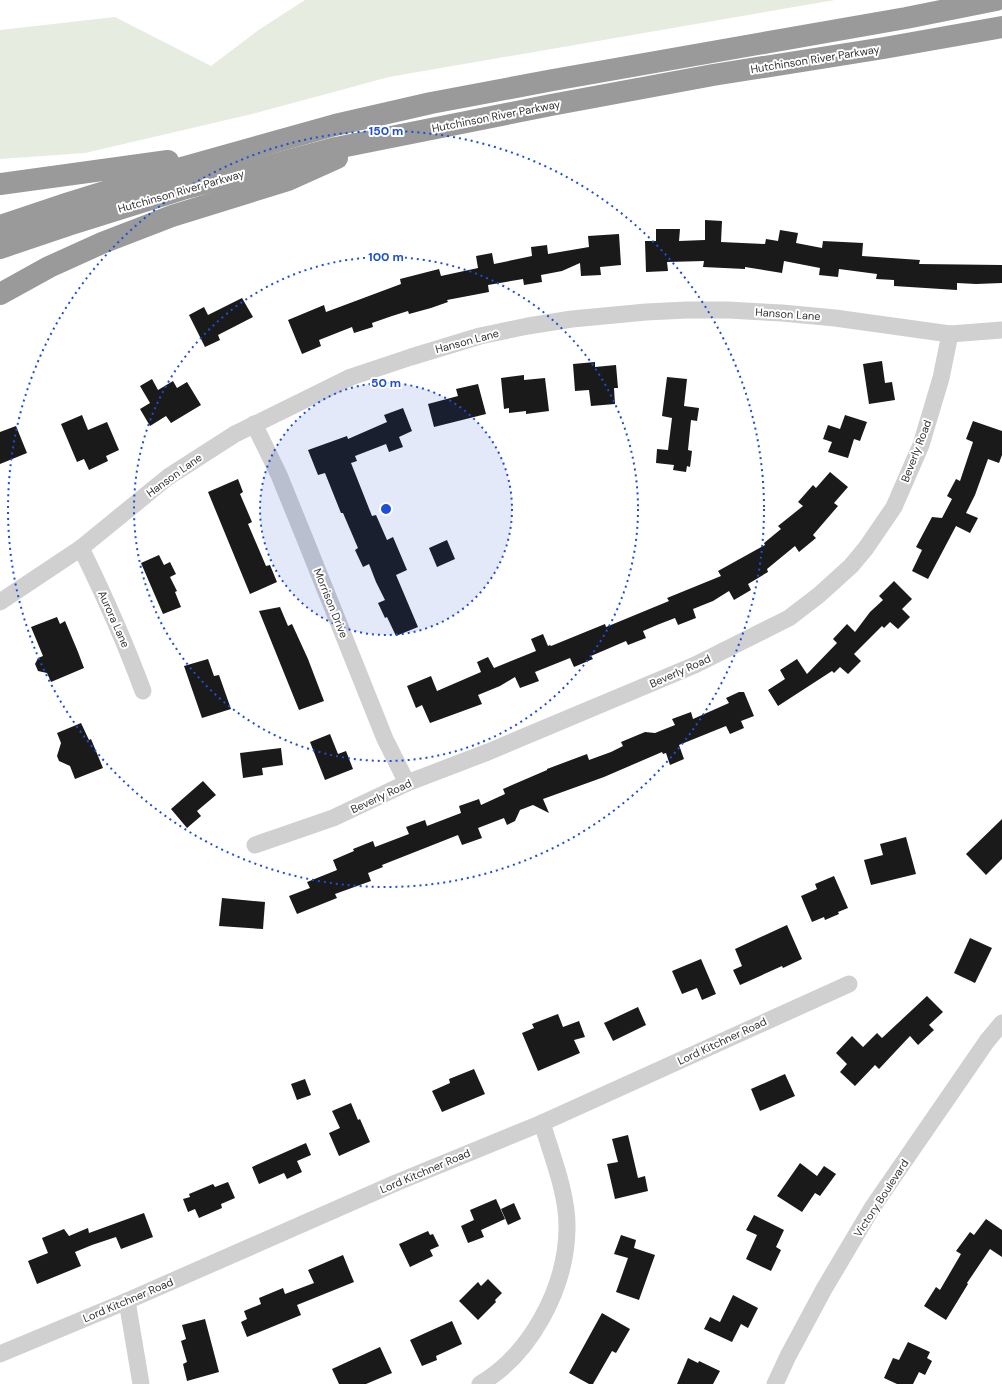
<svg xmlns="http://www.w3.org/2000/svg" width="1002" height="1384" font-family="'DM Sans',sans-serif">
  <rect width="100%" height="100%" fill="#fff"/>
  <polygon fill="#e6ecdf" points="305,0 835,0 389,77 252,114 85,153 0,159 0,30 115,17 211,66 260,29"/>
  <g fill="#1a1a1a">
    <polygon points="705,220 722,221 721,242 765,244 766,239 778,241 780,230 798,233 796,243 822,248 823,241 863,243 862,256 920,260 919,264 1002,265 1002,283 976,284 957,283 957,290 894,286 894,280 876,279 877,274 839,269 838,277 819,275 820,268 784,261 782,273 745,267 745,269 703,267 704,261 667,262 668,271 646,272 645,241 656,241 656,229 680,229 679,241 705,240"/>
    <polygon points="619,234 621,265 600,267 601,275 581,276 580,263 562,271 541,275 542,282 524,285 523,279 488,285 489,292 447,300 448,302 431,308 409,314 408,311 392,316 372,323 373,327 354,333 352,327 319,340 321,346 302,354 288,320 324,305 326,312 401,284 400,279 439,269 441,276 478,268 476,256 492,253 494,264 532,256 531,247 547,245 548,254 589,247 588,236"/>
    <polygon points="242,298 253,317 218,335 220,340 205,347 189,315 204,307 208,315"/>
    <polygon points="882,361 885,383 892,382 895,400 869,404 863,364"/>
    <polygon points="595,362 595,367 616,365 618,388 614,388 615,404 591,406 589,390 575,391 573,364"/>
    <polygon points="524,375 524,380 545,378 549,411 526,414 526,411 509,413 509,408 504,409 501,378"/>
    <polygon points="667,377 687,379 684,406 699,408 697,421 691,420 688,450 692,451 690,467 687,466 686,472 673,470 674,465 656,463 657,449 668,450 672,418 662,416"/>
    <polygon points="152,379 158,390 173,381 177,388 187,382 201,405 171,423 166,416 150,426 140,409 150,403 140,386"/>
    <polygon points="478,384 486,414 434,427 428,404 458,396 456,389"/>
    <polygon points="403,408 412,431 399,437 403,447 389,452 386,444 355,456 357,461 351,463 372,516 376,515 387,540 393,537 407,570 396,575 418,627 396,636 387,617 385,618 378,603 385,600 376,582 369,564 363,567 355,550 358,548 343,513 341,513 325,473 318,475 308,450 347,436 348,439 387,422 384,415"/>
    <polygon points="82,415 88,430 107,422 119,450 106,456 108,461 89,470 84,459 77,462 61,424"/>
    <polygon points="845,415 867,422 860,441 854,439 848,458 828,452 832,442 823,439 828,425 840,429"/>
    <polygon points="973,421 1002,431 1002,455 999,463 988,459 975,495 966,513 978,518 970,533 956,526 928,579 912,571 922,550 916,547 932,517 942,518 952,499 947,496 956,479 960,481 973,442 966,439"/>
    <polygon points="16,426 27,453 0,464 0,432"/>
    <polygon points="830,472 848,487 834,503 838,506 813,535 816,538 799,552 795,546 767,569 768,572 748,584 751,590 734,600 729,591 713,601 693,609 696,618 678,625 675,618 657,625 643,631 646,638 628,645 626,641 591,656 593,659 574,667 570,658 535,672 539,681 520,688 515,677 500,686 478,695 482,704 430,723 422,705 416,708 407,686 431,676 437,691 481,672 477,662 488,657 494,668 536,651 531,639 543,634 548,646 550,645 551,646 605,624 606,627 669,601 667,598 721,576 718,571 765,545 764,543 781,529 778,526 803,506 798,502 813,485 816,488"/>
    <polygon points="238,479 243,492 240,494 252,522 248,524 266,566 270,565 277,582 250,594 208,492"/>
    <polygon points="447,540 455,559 437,567 429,548"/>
    <polygon points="159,555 164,565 170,562 176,574 170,577 177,591 175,592 181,607 163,614 141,563"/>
    <polygon points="894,581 912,599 902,609 910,617 898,629 890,622 884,628 882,626 854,654 861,661 848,674 840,667 834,673 832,671 778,706 768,690 785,679 780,670 797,659 807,674 837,643 833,639 847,624 855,632 870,612 883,600 879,596"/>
    <polygon points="280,607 288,626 292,624 308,659 324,701 299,710 259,611"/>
    <polygon points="57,617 60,624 65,621 78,652 84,668 51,682 47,673 38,671 35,664 38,658 43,656 31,627"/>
    <polygon points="208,659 214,676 219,675 231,709 202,718 184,666"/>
    <polygon points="739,692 744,692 754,716 741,721 744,728 730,734 726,726 679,745 684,759 670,765 666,753 663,754 662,752 604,777 543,799 549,813 533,805 520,810 515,821 507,825 504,818 478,828 482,838 462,845 458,835 382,865 383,867 368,873 371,881 335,894 337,898 297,914 289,896 310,888 307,882 337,870 333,860 354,851 353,849 373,841 375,847 409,834 406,827 425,820 427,826 461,813 459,806 479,799 481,805 505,794 503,789 547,770 547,769 587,754 589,760 611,752 623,746 621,742 645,732 655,733 675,725 672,719 691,712 693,719 729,703 726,698"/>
    <polygon points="81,723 89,740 91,739 103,768 75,779 70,766 59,761 57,756 61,743 57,733"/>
    <polygon points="330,734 338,754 346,751 353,769 325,780 310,742"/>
    <polygon points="281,748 283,765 262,768 263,775 243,778 240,753"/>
    <polygon points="203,781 216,795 197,811 201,816 187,828 171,809"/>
    <polygon points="1002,819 1002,859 986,875 966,854"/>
    <polygon points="906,837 916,874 871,885 864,860 883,855 880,844"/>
    <polygon points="834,876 848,908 838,912 839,914 825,920 824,917 812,922 801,896 817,889 815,884"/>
    <polygon points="222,898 265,902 263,929 219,926"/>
    <polygon points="787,925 802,959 783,968 782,966 740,985 733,970 742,966 735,949"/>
    <polygon points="970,938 992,948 975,983 954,973"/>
    <polygon points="701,959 716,994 702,1000 697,988 682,994 672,971"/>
    <polygon points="927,996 943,1012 929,1025 934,1030 918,1045 910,1036 879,1069 875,1065 855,1086 840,1072 847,1064 836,1053 852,1036 863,1047 877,1033 882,1038"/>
    <polygon points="638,1007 646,1025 613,1041 604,1023"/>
    <polygon points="558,1014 563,1027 579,1021 585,1037 574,1040 580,1053 538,1071 522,1033 534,1028 532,1024"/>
    <polygon points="474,1069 485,1094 442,1112 432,1091 450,1083 449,1079"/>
    <polygon points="785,1074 795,1096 760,1111 751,1089"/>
    <polygon points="305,1079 311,1095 297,1100 291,1084"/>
    <polygon points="351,1103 358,1120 360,1119 370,1142 339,1156 329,1133 340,1128 332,1111"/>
    <polygon points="628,1135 638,1178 645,1176 648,1191 615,1199 607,1164 618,1162 612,1139"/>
    <polygon points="306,1143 311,1155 297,1161 302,1172 287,1179 284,1173 259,1184 252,1167"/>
    <polygon points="800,1163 817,1176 824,1166 836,1174 820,1196 815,1193 802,1212 777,1196"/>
    <polygon points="228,1182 235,1198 221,1204 222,1208 199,1218 195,1209 188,1212 183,1199 190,1197 189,1194 213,1184 215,1187"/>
    <polygon points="496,1199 505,1219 481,1230 484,1237 468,1243 461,1226 474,1220 470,1210"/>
    <polygon points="514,1203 521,1219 508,1225 501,1209"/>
    <polygon points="144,1213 153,1237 121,1249 116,1237 92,1245 75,1252 81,1266 37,1284 28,1261 48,1253 42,1238 64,1229 69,1236 88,1228 89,1233"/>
    <polygon points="754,1215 784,1230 776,1247 781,1250 771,1271 746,1259 757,1235 746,1230"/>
    <polygon points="986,1219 1002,1230 1002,1257 990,1249 967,1283 968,1284 946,1320 924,1306 936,1287 940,1290 961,1254 956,1251 970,1232 974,1235"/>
    <polygon points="428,1231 430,1235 433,1234 439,1246 430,1250 433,1256 410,1267 399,1244"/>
    <polygon points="621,1235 636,1240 634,1248 655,1255 639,1300 616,1292 628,1258 614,1254"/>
    <polygon points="343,1255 354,1282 297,1305 301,1315 247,1337 241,1322 247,1319 244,1311 261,1304 259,1298 283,1288 285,1294 314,1283 308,1270"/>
    <polygon points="488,1279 502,1293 495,1300 496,1302 478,1320 459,1301 478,1282 481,1286"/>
    <polygon points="733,1295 758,1308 748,1328 741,1324 732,1342 704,1329 710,1317 720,1322"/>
    <polygon points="602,1313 630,1329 616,1353 612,1351 593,1384 589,1384 569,1373"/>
    <polygon points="205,1319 219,1372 187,1381 183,1364 187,1362 181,1341 186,1339 182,1325"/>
    <polygon points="452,1321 462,1344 436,1356 437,1360 422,1366 410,1340"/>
    <polygon points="908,1342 930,1352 927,1358 932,1361 925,1375 919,1372 913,1384 897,1384 884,1378 893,1358 899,1360"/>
    <polygon points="380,1347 392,1373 366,1384 339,1384 332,1369"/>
    <polygon points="688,1358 698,1363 699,1361 720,1371 713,1384 677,1384"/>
  </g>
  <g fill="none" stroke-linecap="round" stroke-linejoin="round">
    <g stroke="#d0d0d0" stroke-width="17">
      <polyline points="254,424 279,475 305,539 385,739 407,783"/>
      <path d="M81,548C104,595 125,642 143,691"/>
      <polyline points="0,602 81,548 168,477 235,434 351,377 411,357 480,336 528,326 572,319 646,312 687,310 728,310 782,313 835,318 950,334 1002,330"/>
      <polyline points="255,845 333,818 407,783 488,752 695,665 789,618 819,595 851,566 866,548 894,507 921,445 941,378 950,334"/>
      <polyline points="127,1301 141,1384"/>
      <polyline points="0,1354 127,1301 398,1182 542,1123 849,984"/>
      <path d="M480,1384C531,1354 566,1288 567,1229C568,1195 552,1156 542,1123"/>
      <polyline points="775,1384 788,1356 824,1289 872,1208 987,1041 1002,1023"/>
    </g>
    <g stroke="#9a9a9a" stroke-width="22">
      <polyline points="0,184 168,161"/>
      <polyline points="0,226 66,204 185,167 335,125 431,103 553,80 906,18 996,0"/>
      <polyline points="0,248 68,225 186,188 336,148 551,105 713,75 884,48 1002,27"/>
      <polyline points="0,294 49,267 102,243 172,216 288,180 337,158"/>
    </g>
  </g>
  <circle cx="386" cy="509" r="126" fill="#1d4ed8" fill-opacity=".12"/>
  <g fill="none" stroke="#1d4ed8" stroke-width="2" stroke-dasharray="2 4">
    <circle cx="386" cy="509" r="126"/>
    <circle cx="386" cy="509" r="252"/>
    <circle cx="386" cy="509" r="378"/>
  </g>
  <g text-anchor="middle" stroke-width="4" stroke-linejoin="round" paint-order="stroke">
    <g font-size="11" fill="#333" stroke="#fff">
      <text transform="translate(815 59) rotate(-9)" y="4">Hutchinson River Parkway</text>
      <text transform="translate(496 116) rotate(-11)" y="4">Hutchinson River Parkway</text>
      <text transform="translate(181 191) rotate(-16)" y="4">Hutchinson River Parkway</text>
      <text transform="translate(788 314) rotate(4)" y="4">Hanson Lane</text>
      <text transform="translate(467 341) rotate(-15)" y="4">Hanson Lane</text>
      <text transform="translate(916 451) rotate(-69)" y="4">Beverly Road</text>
      <text transform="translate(174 475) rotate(-36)" y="4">Hanson Lane</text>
      <text transform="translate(331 603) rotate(68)" y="4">Morrison Drive</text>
      <text transform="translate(114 619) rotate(66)" y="4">Aurora Lane</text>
      <text transform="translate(680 671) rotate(-24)" y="4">Beverly Road</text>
      <text transform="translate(381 796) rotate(-25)" y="4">Beverly Road</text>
      <text transform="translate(722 1041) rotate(-25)" y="4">Lord Kitchner Road</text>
      <text transform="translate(425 1171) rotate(-23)" y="4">Lord Kitchner Road</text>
      <text transform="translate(881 1198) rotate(-57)" y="4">Victory Boulevard</text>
      <text transform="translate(128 1300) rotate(-23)" y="4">Lord Kitchner Road</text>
    </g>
  </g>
  <circle cx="386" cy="509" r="6" fill="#1d4ed8" stroke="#fff" stroke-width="2"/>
  <g font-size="12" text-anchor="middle" font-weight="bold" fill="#1d4ed8" stroke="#fff" stroke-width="4" stroke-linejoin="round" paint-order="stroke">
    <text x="386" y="135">150 m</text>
    <text x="386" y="261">100 m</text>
    <text x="386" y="387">50 m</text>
  </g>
</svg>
